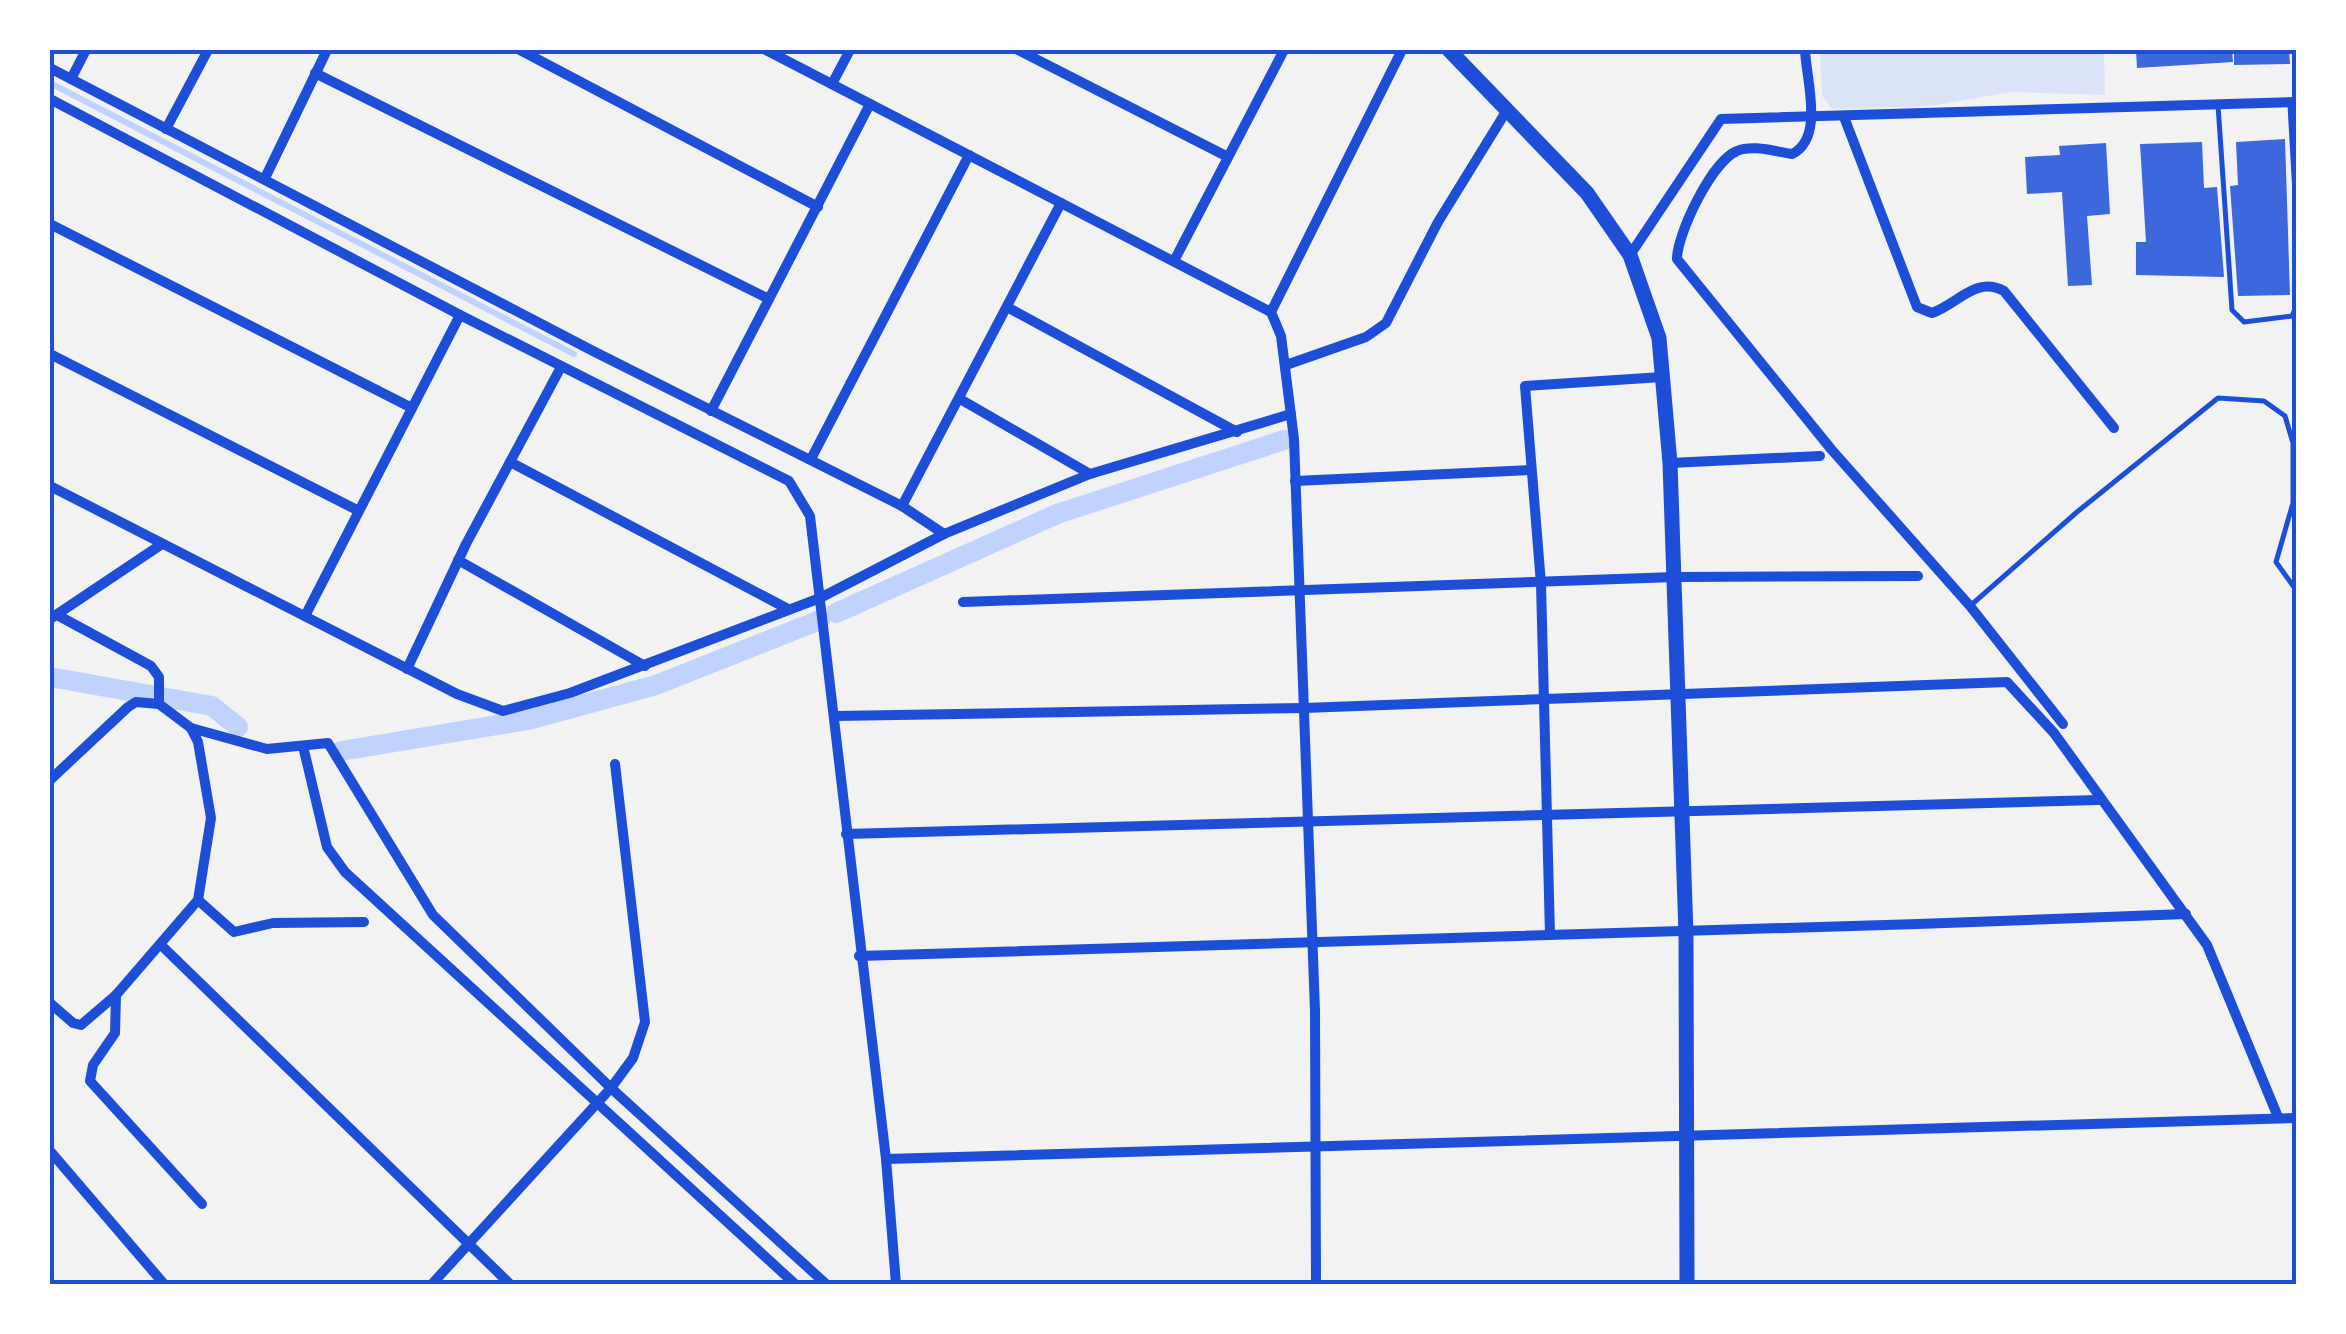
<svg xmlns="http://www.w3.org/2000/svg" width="2346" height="1334" font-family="Lato,sans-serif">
  <rect width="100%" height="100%" fill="#f2f2f2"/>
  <polygon fill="#dbe4f7" points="1820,50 2104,50 2105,95 2012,92 1931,106 1832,109 1822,96"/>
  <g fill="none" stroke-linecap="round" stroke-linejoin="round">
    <polyline stroke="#bfd3fe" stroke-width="6" points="50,83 574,354"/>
    <g stroke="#bfd3fe" stroke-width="20">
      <polyline points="836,613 1057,514 1284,440"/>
      <polyline points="50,677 212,706 238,727"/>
      <polyline points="341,751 528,720 656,685 820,620"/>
    </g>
  </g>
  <g fill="#3d67dc">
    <polygon points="2136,50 2232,50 2233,62 2137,68"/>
    <polygon points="2234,50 2289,50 2290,64 2234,65"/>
    <polygon points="2285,139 2290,295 2238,296 2230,186 2238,185 2236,142"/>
    <polygon points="2202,142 2204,188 2217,187 2224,277 2136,275 2136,242 2146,242 2140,144"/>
    <polygon points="2106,143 2110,214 2087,216 2092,285 2068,286 2062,192 2027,194 2025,157 2060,155 2059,146"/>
  </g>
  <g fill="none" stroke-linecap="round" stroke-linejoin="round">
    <g stroke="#1d4ed8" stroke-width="5">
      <polyline points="2218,105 2232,310 2244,322 2292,316 2296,307"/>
      <polyline points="2290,105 2296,212"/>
      <polyline points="1970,606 2077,512 2218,398 2264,401 2285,416 2293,443 2293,503 2276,562 2296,590"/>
    </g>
    <g stroke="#1d4ed8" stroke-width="10">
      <polyline points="520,50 818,207"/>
      <polyline points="766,50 1271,312"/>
      <polyline points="1018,50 1228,157"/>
      <path d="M1805,50C1806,79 1825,138 1792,154C1776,152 1753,144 1737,151C1712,161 1677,234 1677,259L1831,449L1970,606L2063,724"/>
      <polyline points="50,68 593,351 902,506 944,534"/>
      <polyline points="315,73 769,299"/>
      <polyline points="71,79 86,50"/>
      <polyline points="832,84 850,50"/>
      <polyline points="50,99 460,315 789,481 810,516 886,1159 896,1284"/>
      <path d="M1844,117L1917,307L1932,313C1959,303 1976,276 2004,291L2114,428"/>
      <polyline points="166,129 208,50"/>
      <polyline points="265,178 327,50"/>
      <polyline points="50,224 412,408"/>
      <polyline points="1630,255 1721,119 2296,102"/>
      <polyline points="1174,261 1284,50"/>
      <polyline points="1007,307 1237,432"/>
      <polyline points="50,354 357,510"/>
      <polyline points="1286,365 1366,337 1386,323 1438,222 1507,110"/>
      <polyline points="960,399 1090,474"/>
      <polyline points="711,411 870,104"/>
      <polyline points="811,459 969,155"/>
      <polyline points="510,462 788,609"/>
      <polyline points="1670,463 1820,456"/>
      <polyline points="1295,481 1531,470"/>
      <polyline points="50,486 457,694 503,711 570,693 820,598 944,534 1090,474 1291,414"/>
      <polyline points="902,506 1061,203"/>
      <polyline points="458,560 645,666"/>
      <polyline points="963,602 1675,577 1918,576"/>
      <polyline points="59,616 151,666 159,677 159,704"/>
      <polyline points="305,616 460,315"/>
      <polyline points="50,619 162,544"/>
      <polyline points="407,669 466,544 561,367"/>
      <polyline points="159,704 191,728 267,749 328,743 433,915 611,1088 826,1284"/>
      <polyline points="836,716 1304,708 2007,682 2054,733 2207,945 2278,1117"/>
      <polyline points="191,728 198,742 211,818 198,900 116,995 115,1033 93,1065 90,1081 202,1204"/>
      <polyline points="303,746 327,847 345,872 795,1284"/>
      <polyline points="50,780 128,707 136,702 159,704"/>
      <path d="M846,834C1264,821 1681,809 2098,800"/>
      <polyline points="198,900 234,932 273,923 364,922"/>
      <polyline points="1550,935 1541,584 1525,386 1662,377"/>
      <polyline points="161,945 510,1284"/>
      <path d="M859,956C1302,941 1744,932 2186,914"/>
      <polyline points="50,1003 73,1023 81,1025 116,995"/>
      <polyline points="50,1151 164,1284"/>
      <polyline points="886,1159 2296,1118"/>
      <polyline points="432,1284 611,1088 633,1058 645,1022 615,764"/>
      <polyline points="1316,1284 1315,1011 1294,439 1281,336 1271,312 1402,50"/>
    </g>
    <polyline stroke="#1d4ed8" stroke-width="15" points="1449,50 1587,193 1630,255 1659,338 1670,463 1686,934 1687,1284"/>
  </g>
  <rect width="2346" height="1334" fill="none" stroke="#ffffff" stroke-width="105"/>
  <rect x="52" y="52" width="2242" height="1230" fill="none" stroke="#1d4ed8" stroke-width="4"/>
</svg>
